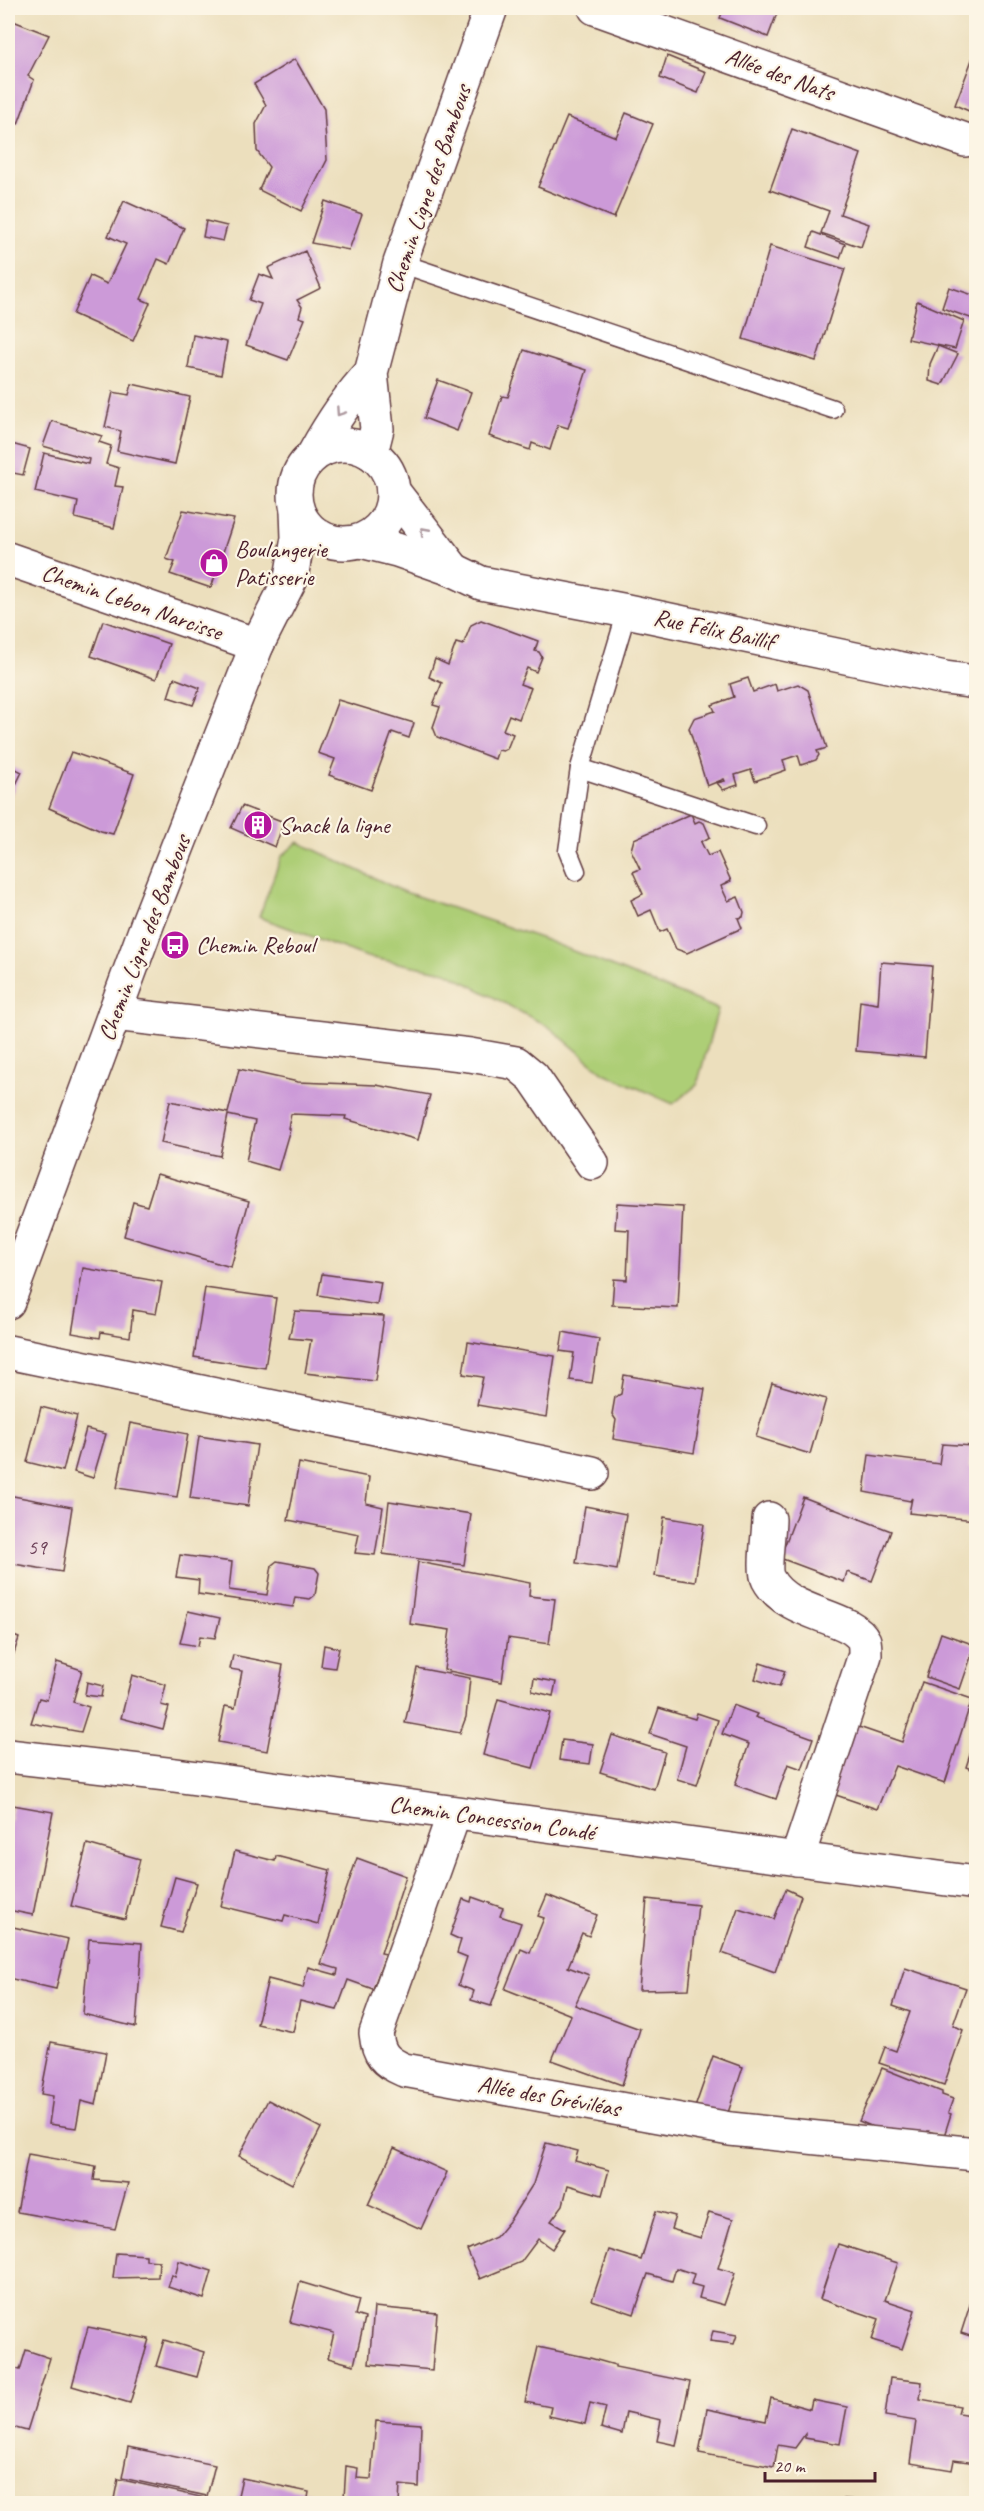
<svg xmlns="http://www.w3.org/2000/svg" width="984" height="2511" font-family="Caveat,sans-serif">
  <rect width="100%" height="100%" fill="#fcf5e5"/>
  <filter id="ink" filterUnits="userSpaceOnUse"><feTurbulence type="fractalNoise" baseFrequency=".0167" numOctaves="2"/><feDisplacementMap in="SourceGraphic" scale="12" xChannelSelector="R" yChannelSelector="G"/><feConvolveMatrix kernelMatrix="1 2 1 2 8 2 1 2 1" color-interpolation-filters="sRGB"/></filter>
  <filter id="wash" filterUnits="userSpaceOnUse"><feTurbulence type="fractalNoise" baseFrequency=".008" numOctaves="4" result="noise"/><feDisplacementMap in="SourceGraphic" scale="24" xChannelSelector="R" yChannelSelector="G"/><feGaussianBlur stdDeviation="1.35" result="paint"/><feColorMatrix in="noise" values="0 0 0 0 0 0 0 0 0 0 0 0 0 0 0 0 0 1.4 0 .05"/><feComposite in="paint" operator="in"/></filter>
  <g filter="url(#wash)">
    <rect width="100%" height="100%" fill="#ecdfbd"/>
    <polygon fill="#adce76" stroke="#7c7650" stroke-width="1.5" points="298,842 402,891 543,939 718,1009 697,1085 673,1104 604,1073 549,1027 446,972 367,957 259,917 281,857"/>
    <g id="blocks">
      <g fill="#cc9ad8">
        <polygon points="724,8 779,8 768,37 720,18"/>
        <polygon points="8,19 49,35 28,76 34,80 18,124 8,120"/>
        <polygon points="976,49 976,114 955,105"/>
        <polygon points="667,56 706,72 698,93 660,78"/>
        <polygon points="295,59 324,109 327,160 301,211 259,190 269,167 257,151 256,124 266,105 254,84"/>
        <polygon points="626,113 653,124 614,218 538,187 567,117 616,137"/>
        <polygon points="792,129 861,154 840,214 869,224 861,247 821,233 829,211 770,190"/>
        <polygon points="124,201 184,228 169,264 158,259 141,299 150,303 133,341 73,314 90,276 107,284 126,244 108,236"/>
        <polygon points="325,201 362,214 349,250 311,243"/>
        <polygon points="206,221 227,226 223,241 203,237"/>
        <polygon points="813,232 845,244 840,258 808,247"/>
        <polygon points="770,246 845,269 816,361 743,339"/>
        <polygon points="305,251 321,288 297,300 302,307 299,317 305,319 288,360 246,345 261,304 249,300 259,274 273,279 268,268"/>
        <polygon points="949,287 976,296 976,320 942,308"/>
        <polygon points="917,301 964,321 955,349 908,339"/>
        <polygon points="193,335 227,342 221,375 188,368"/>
        <polygon points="938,346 958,354 942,385 929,381 930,364"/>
        <polygon points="524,350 587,370 568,428 558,425 550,450 532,443 530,450 489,436 502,396 508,397"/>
        <polygon points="438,380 471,392 457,431 424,418"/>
        <polygon points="132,384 190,397 175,464 117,451 121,431 105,427 113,392 129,395"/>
        <polygon points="52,421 102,436 99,442 111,446 106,464 119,468 115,486 123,487 114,528 75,518 78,502 35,492 44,453 88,464 89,459 43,446"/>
        <polygon points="8,443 30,449 23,475 8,472"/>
        <polygon points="183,510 234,519 211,588 170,574 175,562 166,559"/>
        <polygon points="481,620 538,641 535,651 539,652 542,657 536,672 527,668 520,684 531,688 519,719 509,715 503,730 513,734 507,749 503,751 498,750 495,759 437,737 433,727 440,707 433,705 442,683 429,677 435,659 448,665 456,643 463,645 471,625"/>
        <polygon points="103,621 169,644 156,679 91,656"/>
        <polygon points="174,678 200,688 193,705 168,697"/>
        <polygon points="748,678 753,692 775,684 777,691 798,684 808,690 827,748 817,751 819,755 816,760 801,765 798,755 783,760 786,770 755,781 751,770 735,775 738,785 723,790 717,783 725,781 724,779 707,786 689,728 694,718 715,711 712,705 734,697 730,684"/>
        <polygon points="338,700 414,723 409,738 392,732 371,790 329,775 335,759 318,753"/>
        <polygon points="71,752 134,774 113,834 101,831 49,808"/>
        <polygon points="8,765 22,772 8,801"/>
        <polygon points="242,806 284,822 275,847 231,828"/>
        <polygon points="691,814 695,823 699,821 704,823 710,837 701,842 708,856 718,852 731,881 721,886 728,901 738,897 744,912 743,917 738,918 742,928 687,953 676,949 667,929 660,932 651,910 638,916 631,900 643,894 633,872 640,869 631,850 634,839"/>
        <polygon points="881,962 932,966 925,1057 856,1051 860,1001 878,1004"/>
        <polygon points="239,1069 298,1082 376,1085 430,1095 418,1140 345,1119 346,1116 291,1114 288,1128 290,1129 278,1170 246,1161 255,1121 228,1115 220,1156 161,1143 170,1101 228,1113"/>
        <polygon points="157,1174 249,1201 231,1267 124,1236 133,1202 147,1206"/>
        <polygon points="617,1203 683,1207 678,1308 612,1305 614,1279 627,1280 629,1230 615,1229"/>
        <polygon points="83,1268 162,1282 156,1314 133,1310 130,1337 101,1332 100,1338 72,1333"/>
        <polygon points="322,1274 381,1282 377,1305 318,1295"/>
        <polygon points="205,1288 276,1298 265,1368 194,1357"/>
        <polygon points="295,1311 384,1316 375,1381 305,1373 311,1340 289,1338"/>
        <polygon points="563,1332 599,1339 592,1383 570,1380 574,1353 560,1351"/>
        <polygon points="468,1342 555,1356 546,1417 477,1405 483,1377 463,1374"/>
        <polygon points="624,1375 705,1389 694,1453 613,1439 616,1420 612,1414 615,1397 621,1394"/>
        <polygon points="772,1383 826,1399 810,1454 756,1437"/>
        <polygon points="41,1407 77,1416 63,1471 27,1462"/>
        <polygon points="130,1423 188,1434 177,1497 117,1488"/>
        <polygon points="86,1429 106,1434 93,1478 74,1472"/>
        <polygon points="199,1436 257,1445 248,1506 190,1498"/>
        <polygon points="942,1444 972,1446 969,1467 976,1468 975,1520 909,1513 912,1498 910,1501 864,1492 869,1455 939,1464"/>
        <polygon points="299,1463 369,1477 366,1503 383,1507 375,1555 355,1553 359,1534 288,1520"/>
        <polygon points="8,1495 72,1507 62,1572 8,1563"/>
        <polygon points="803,1497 891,1531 872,1581 847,1572 844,1582 780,1558"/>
        <polygon points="389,1501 471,1514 464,1565 383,1554"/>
        <polygon points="585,1506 626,1514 617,1570 576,1563"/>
        <polygon points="664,1517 704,1524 695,1582 655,1576"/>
        <polygon points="180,1555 232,1562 229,1590 267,1595 272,1565 277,1561 315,1568 319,1573 315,1595 310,1599 295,1597 293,1607 198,1594 199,1580 176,1577"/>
        <polygon points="418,1562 530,1583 529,1596 555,1599 549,1644 508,1638 502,1682 444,1670 450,1630 410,1624"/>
        <polygon points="188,1611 220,1618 215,1638 200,1636 198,1646 180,1643"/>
        <polygon points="941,1633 975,1645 960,1689 926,1677"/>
        <polygon points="8,1634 19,1638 8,1671"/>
        <polygon points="324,1645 339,1648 335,1668 321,1666"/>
        <polygon points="233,1655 283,1665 267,1751 218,1742 225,1706 235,1708 242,1671 230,1669"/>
        <polygon points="57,1662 82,1670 73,1702 89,1707 81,1732 31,1723 39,1698 47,1700"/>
        <polygon points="760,1663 785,1671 779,1687 755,1679"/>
        <polygon points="417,1668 470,1678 466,1717 460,1733 405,1723"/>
        <polygon points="132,1675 166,1685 161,1705 169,1707 163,1729 121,1718"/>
        <polygon points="534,1678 556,1682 553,1696 532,1691"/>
        <polygon points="87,1682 103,1686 101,1697 85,1695"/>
        <polygon points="922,1682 972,1699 945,1783 895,1766 877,1809 830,1793 853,1725 902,1742"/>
        <polygon points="498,1699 550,1713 533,1768 483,1755"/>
        <polygon points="733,1705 757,1714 755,1717 813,1738 802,1769 788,1764 776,1799 735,1785 749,1744 722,1734"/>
        <polygon points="659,1708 695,1719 697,1713 718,1720 697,1785 677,1779 686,1746 650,1734"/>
        <polygon points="612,1735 665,1752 654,1789 600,1772"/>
        <polygon points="976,1736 976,1771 966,1767"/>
        <polygon points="562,1740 593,1744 590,1764 559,1760"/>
        <polygon points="13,1805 53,1812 33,1915 8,1910 8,1833"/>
        <polygon points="87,1844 140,1859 125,1919 71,1906"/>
        <polygon points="235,1851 275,1861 276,1856 330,1870 318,1924 285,1915 283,1921 221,1906"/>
        <polygon points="357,1858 406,1876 381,1953 386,1954 373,1989 348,1980 337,2010 300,2001 293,2032 257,2024 268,1979 303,1988 308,1967 337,1975 338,1969 321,1964"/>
        <polygon points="175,1877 197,1883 181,1932 161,1927"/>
        <polygon points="786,1889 801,1896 775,1972 722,1953 738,1908 774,1919"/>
        <polygon points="547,1895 597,1915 589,1936 582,1933 568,1967 589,1975 575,2005 640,2029 622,2085 552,2060 571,2015 505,1989 521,1949 530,1953 544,1918 538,1916"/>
        <polygon points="472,1897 503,1908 500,1916 521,1923 491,2006 471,2000 474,1991 458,1985 467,1957 457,1953 461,1940 450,1935 463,1899 471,1902"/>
        <polygon points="647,1899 698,1905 689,1989 639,1990"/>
        <polygon points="13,1927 68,1939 56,1989 8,1978 8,1952"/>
        <polygon points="89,1939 142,1943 136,2027 83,2014"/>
        <polygon points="905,1968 966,1988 953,2025 963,2030 944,2085 879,2063 885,2047 896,2051 910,2012 893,2006"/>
        <polygon points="51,2042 106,2052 96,2105 81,2101 76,2128 49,2124 53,2096 41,2094"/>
        <polygon points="713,2056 743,2067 725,2122 692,2116"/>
        <polygon points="882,2068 942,2092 942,2095 953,2099 948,2113 951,2114 944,2136 928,2131 923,2142 907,2141 859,2121"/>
        <polygon points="268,2100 321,2128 292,2184 239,2156"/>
        <polygon points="546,2143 578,2151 575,2161 609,2170 602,2195 568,2185 563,2205 551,2221 565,2229 552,2249 538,2239 521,2262 480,2279 467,2250 496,2237 510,2220 533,2184"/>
        <polygon points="394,2148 447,2172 421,2229 368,2205"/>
        <polygon points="28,2154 96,2166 94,2180 128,2183 115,2229 17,2212"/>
        <polygon points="656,2211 675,2216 671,2229 701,2238 709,2212 733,2219 718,2268 735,2273 724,2305 699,2298 702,2287 691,2284 694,2274 676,2268 672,2281 648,2274 634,2314 592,2300 609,2250 641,2260"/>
        <polygon points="838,2244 898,2263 885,2300 915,2310 902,2349 872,2340 879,2319 820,2299"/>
        <polygon points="116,2253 146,2255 146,2260 159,2261 158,2277 113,2278"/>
        <polygon points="179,2261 212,2271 204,2299 168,2287 172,2275 175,2277"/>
        <polygon points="300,2282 359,2300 355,2315 365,2318 354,2365 328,2358 334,2333 290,2322"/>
        <polygon points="976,2286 976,2338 961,2333"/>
        <polygon points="374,2307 437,2313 432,2370 369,2364"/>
        <polygon points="88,2327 149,2339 130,2403 72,2386"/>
        <polygon points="713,2331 737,2335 734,2344 710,2341"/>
        <polygon points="164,2340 204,2352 197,2377 156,2366"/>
        <polygon points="538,2347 590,2358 615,2365 615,2367 690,2382 676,2445 657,2441 661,2420 626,2412 622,2434 601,2428 606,2407 590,2403 585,2424 549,2416 551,2407 525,2402"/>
        <polygon points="26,2350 50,2358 27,2431 8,2426 8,2366 20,2370"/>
        <polygon points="890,2378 922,2382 920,2399 960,2406 958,2413 976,2416 976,2463 954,2460 952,2470 910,2463 916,2421 885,2416"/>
        <polygon points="771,2398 810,2409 812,2400 847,2407 840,2444 805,2438 805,2434 795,2448 778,2445 774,2467 699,2453 707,2409 766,2421"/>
        <polygon points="376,2421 421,2424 419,2487 400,2485 399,2504 349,2504 350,2499 344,2498 346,2466 358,2468 357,2478 371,2479"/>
        <polygon points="128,2447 215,2465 207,2496 122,2478"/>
        <polygon points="242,2478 309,2492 307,2504 236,2504"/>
        <polygon points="118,2479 205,2498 205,2504 113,2504"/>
        <polygon points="844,2499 882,2502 882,2504 843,2504"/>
      </g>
    </g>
  </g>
  <g filter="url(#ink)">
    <use href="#blocks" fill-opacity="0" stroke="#623c41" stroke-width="1.5"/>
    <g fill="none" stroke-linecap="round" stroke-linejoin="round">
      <g stroke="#623c41" stroke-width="21">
        <g id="lane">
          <polyline points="400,263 833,409"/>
          <polyline points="580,768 756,826"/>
          <polyline points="576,871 568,851 580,768 627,611"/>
        </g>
      </g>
      <g stroke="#623c41" stroke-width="36">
        <g id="street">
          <polyline points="595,8 965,140"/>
          <polyline points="393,491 454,570"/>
          <polyline points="361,541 397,550 454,570 481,583 627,611 945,678 976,682"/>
          <polyline points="8,559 257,645"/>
          <polyline points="114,1014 470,1055 516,1063 533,1077 592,1163"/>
          <polyline points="8,1352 592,1473"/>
          <path d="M769,1519C769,1533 763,1569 768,1579C787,1616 851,1614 864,1641C865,1645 865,1651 865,1655L797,1859"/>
          <path d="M454,1814L376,2033C378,2054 385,2062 404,2070L730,2129L976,2154"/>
        </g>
      </g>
      <g stroke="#623c41" stroke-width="36">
        <g id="secondary">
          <circle cx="344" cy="494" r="49"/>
          <polyline points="371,453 377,429 371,373 400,263 491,8"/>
          <path d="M314,454C330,425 348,397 371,373"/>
          <polyline points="8,1302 148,922 257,645 291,578 298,538 297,510"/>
          <polyline points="8,1756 175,1775 976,1883"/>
        </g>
      </g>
      <use href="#lane" stroke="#fff" stroke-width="18"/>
      <use href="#street" stroke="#fff" stroke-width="33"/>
      <use href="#secondary" stroke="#fff" stroke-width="33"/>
    </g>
    <defs><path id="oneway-chevron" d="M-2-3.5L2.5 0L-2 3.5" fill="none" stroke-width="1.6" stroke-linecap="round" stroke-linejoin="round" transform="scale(1.5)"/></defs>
    <g stroke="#ae9aa0">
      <use href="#oneway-chevron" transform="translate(340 412) rotate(124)"/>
      <use href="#oneway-chevron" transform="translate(424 531) rotate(-132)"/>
    </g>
  </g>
  <defs>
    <g id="shop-disc" transform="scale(1.5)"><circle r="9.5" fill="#b5179e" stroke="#fcf5e5"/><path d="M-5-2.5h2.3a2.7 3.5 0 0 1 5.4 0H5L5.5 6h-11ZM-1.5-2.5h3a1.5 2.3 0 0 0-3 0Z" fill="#fff"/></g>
    <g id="building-disc" transform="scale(1.5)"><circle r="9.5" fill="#b5179e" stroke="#fcf5e5"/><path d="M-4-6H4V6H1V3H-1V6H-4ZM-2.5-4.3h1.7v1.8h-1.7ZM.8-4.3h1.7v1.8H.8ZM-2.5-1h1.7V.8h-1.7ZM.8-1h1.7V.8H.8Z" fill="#fff"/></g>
    <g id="bus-disc" transform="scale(1.5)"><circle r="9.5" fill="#b5179e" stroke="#fcf5e5"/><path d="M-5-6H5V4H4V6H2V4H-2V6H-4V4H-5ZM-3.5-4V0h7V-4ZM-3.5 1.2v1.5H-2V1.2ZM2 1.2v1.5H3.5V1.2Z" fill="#fff"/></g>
  </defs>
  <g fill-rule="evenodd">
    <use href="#shop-disc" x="214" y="563"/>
    <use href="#building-disc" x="258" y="825"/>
    <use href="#bus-disc" x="175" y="945"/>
  </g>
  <g text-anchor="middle" stroke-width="4.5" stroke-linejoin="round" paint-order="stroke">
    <g font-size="21" fill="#6a3e56">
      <text x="37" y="1554">59</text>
    </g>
    <g font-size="24" fill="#4a1f2b" stroke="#fcf5e5">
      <text transform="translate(780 74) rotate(20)" y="8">Allée des Nats</text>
      <text transform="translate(428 189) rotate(-71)" y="8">Chemin Ligne des Bambous</text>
      <text transform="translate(132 602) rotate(19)" y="8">Chemin Lebon Narcisse</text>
      <text transform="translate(714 629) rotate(12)" y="8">Rue Félix Baillif</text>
      <text transform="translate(144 938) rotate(-69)" y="8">Chemin Ligne des Bambous</text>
      <text transform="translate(492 1818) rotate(8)" y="8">Chemin Concession Condé</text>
      <text transform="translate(549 2096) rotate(10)" y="8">Allée des Gréviléas</text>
    </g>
    <g font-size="24" fill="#4a1f2b" stroke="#fcf5e5" text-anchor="start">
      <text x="235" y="557">Boulangerie<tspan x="235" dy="28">Patisserie</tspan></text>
      <text x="279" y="833">Snack la ligne</text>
      <text x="196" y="953">Chemin Reboul</text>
    </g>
  </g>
  <rect width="984" height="2511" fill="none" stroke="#fcf5e5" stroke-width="30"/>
  <path d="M765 2472v9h110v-9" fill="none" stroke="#4a1f2b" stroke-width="3"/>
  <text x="774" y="2472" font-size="18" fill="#4a1f2b" stroke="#fcf5e5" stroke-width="4.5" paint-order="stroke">20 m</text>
</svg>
